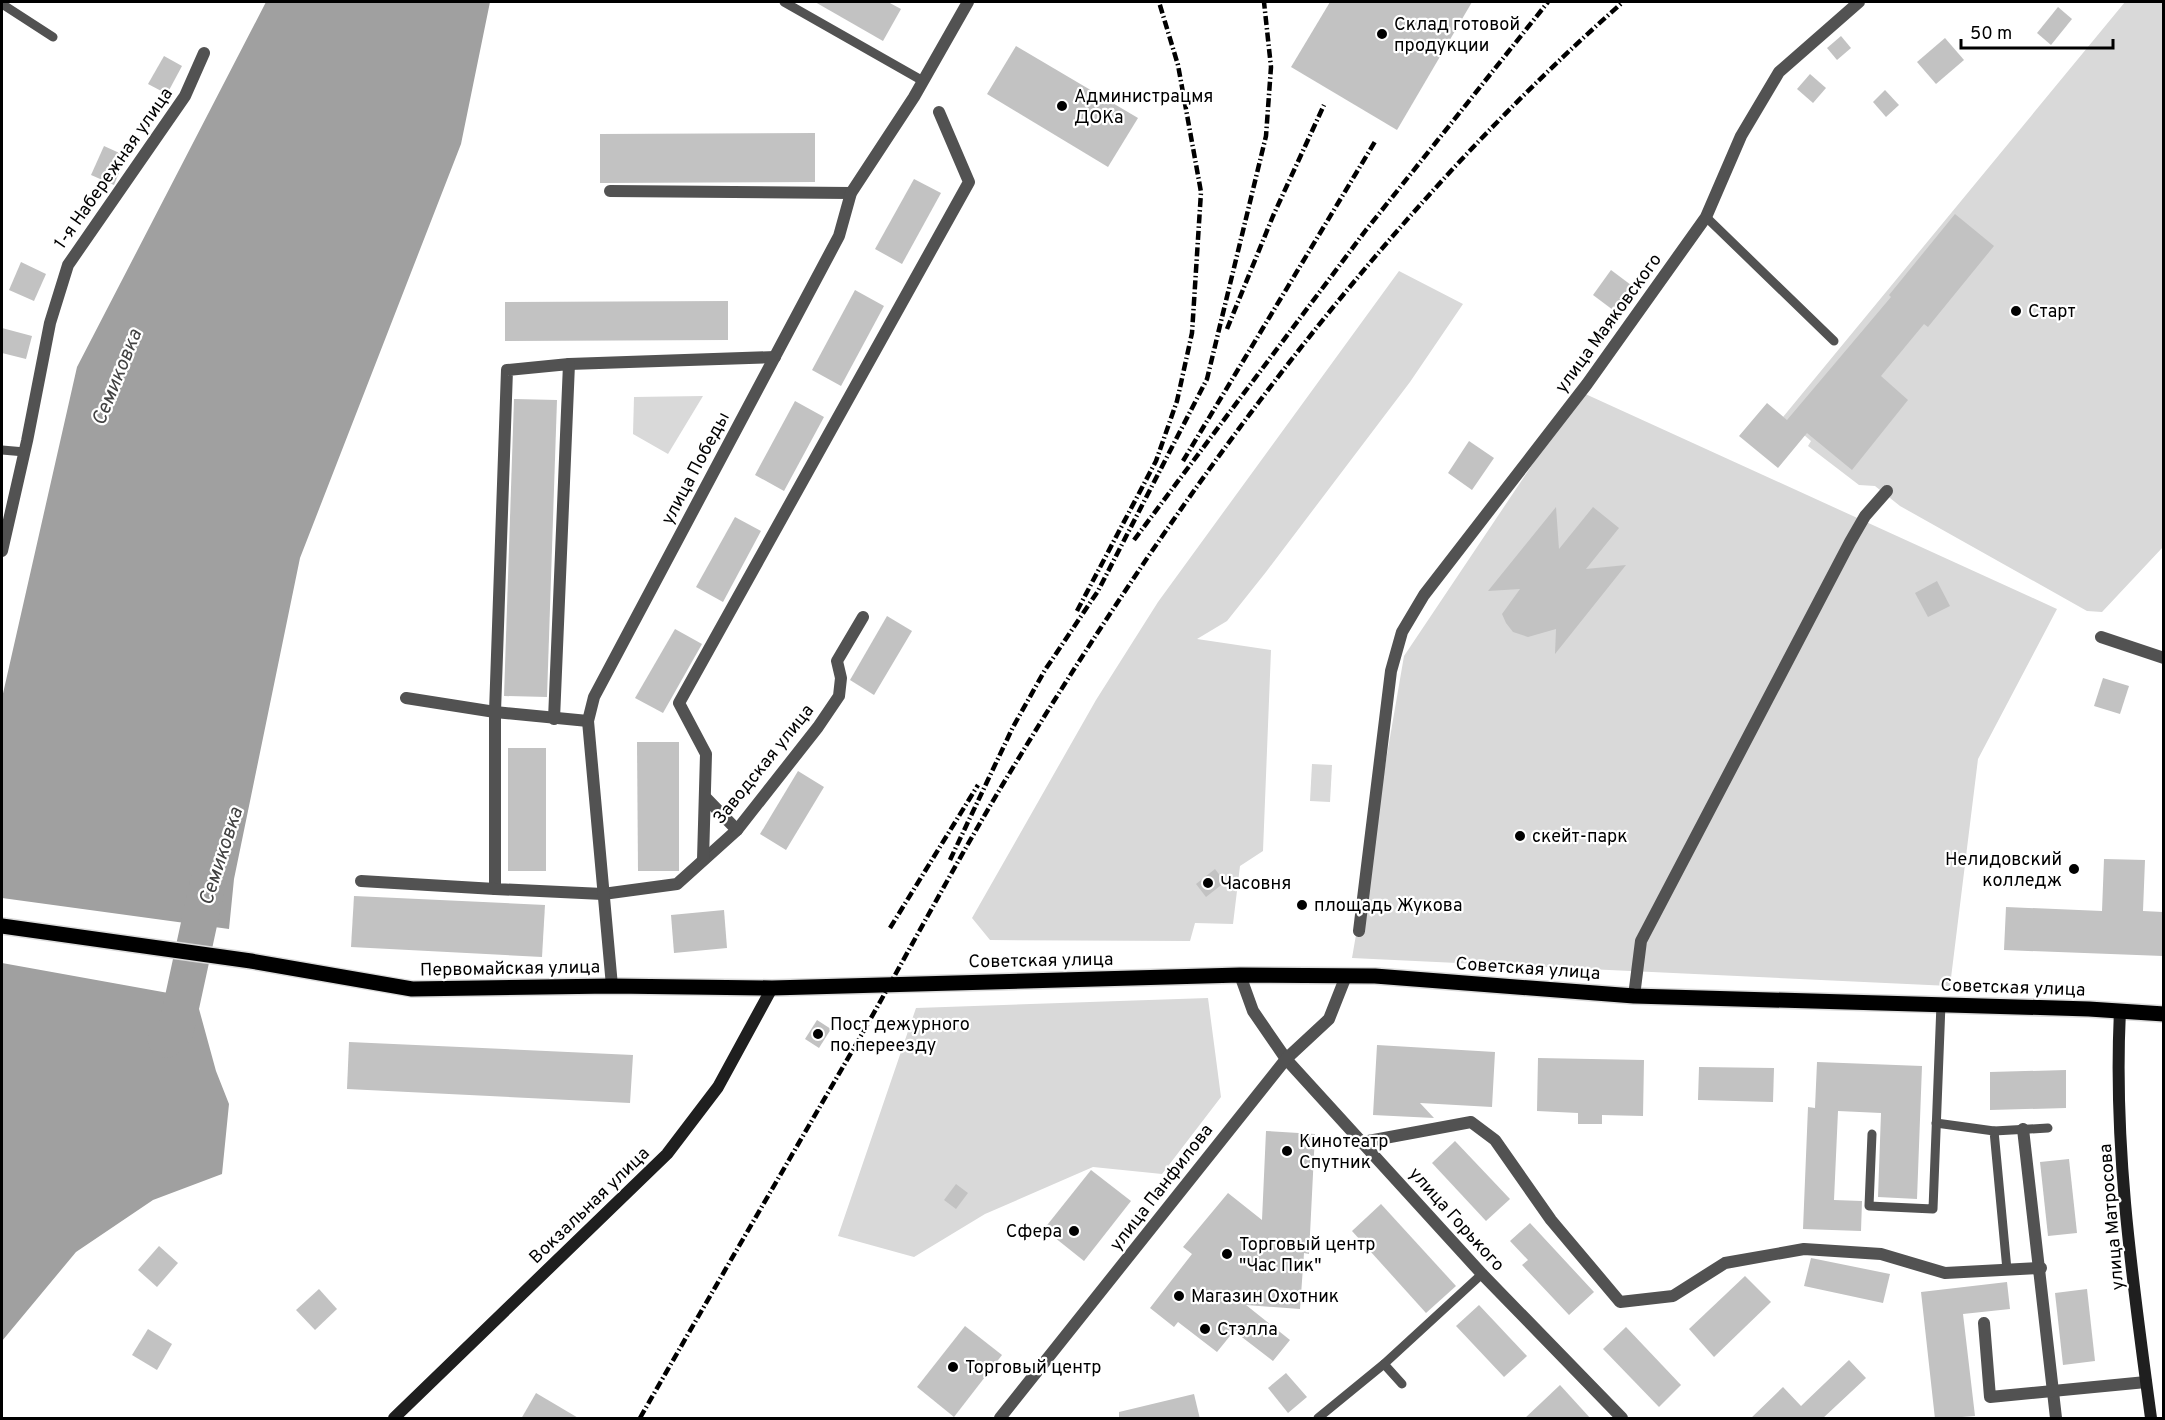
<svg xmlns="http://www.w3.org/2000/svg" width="2165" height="1420" font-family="Overpass,sans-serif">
  <rect width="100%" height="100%" fill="#fff"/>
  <g fill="#d9d9d9">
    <polygon points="2125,2 2163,2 2163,547 2102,612 2087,611 1900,506 1875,486 1859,485 1808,446 1811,441 1783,417"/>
    <polygon points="1399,271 1463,304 1410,382 1266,572 1227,621 1197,639 1271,650 1263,851 1240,866 1233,924 1195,923 1190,941 990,940 972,918 1096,700 1158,602"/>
    <polygon points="1581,392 2057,609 1978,759 1950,986 1352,958 1404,656"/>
    <polygon points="703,396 668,454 633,434 634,397"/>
    <polygon points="1312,764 1332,765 1330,802 1310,801"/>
    <polygon points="1208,998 1221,1097 1162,1174 1093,1167 985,1214 914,1257 838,1236 916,1008"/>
  </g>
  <g fill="#a0a0a0">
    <polygon points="266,2 490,2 461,144 300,558 234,879 229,929 2,898 2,698 77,367"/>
    <polygon points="2,963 196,998 216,1071 229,1104 222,1174 153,1200 76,1252 2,1341"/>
  </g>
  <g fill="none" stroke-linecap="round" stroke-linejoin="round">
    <polyline stroke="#a0a0a0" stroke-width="36" points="166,1040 176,1030 209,878"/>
  </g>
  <g fill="#c2c2c2">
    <polygon points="815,2 888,2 901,9 883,41"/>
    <polygon points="1330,2 1472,2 1397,130 1291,67"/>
    <polygon points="2058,7 2072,19 2051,45 2037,33"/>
    <polygon points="1841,36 1851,48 1837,60 1827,48"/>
    <polygon points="1945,38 1964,60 1936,84 1917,62"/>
    <polygon points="1016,46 1138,118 1108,167 987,94"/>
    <polygon points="164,56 182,66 167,94 148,84"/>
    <polygon points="1810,74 1826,88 1813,103 1797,89"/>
    <polygon points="1885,90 1899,105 1886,117 1873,102"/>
    <polygon points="815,133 815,182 600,183 600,134"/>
    <polygon points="104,146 126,156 114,185 91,175"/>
    <polygon points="914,179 941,193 902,264 875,249"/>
    <polygon points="1955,214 1994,246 1928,327 1924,324 1881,376 1908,400 1852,470 1807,433 1778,468 1739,436 1767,403 1787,420 1891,297 1889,295"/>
    <polygon points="21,262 46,274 34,301 9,290"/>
    <polygon points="1611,270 1631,285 1613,310 1593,295"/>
    <polygon points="855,290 884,306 841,386 812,370"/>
    <polygon points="728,301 728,340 505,341 505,302"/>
    <polygon points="2,328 32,336 26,359 2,353"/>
    <polygon points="514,399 557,400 547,697 504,696"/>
    <polygon points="795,401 824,417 784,491 755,475"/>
    <polygon points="1469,441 1494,458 1472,490 1448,473"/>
    <polygon points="1556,507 1559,549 1593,507 1619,528 1586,569 1626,565 1555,654 1556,629 1528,637 1513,632 1506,623 1502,614 1520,589 1488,591"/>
    <polygon points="735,517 761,531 723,602 696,587"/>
    <polygon points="1937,581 1950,606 1928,617 1915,593"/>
    <polygon points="887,616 912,631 874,695 850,680"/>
    <polygon points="675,629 702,644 663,713 635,698"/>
    <polygon points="2103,678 2129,686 2120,714 2094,706"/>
    <polygon points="637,742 679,742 679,871 638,871"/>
    <rect x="508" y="748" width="38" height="123"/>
    <polygon points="798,771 824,787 786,850 760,834"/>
    <polygon points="2104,859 2145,860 2143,911 2163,912 2163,956 2004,950 2006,907 2102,911"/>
    <polygon points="1215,869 1225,882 1206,897 1196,884"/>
    <polygon points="354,896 545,905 542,957 351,947"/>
    <polygon points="724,910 727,948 674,953 671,915"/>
    <polygon points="817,1020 831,1029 819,1048 805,1039"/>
    <polygon points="349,1042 633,1055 630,1103 347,1089"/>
    <polygon points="1377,1045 1495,1052 1492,1107 1420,1103 1434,1118 1373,1115"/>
    <polygon points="1538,1058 1644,1060 1643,1116 1602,1115 1602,1124 1578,1124 1578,1113 1537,1111"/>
    <polygon points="1817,1062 1922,1066 1917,1199 1878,1197 1881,1113 1838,1111 1834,1200 1862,1201 1861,1231 1803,1229 1808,1107 1815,1108"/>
    <polygon points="1699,1067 1774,1068 1773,1102 1698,1100"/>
    <polygon points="2066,1070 2066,1108 1990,1110 1990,1072"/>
    <polygon points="1266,1131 1315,1134 1309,1254 1304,1253 1300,1309 1246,1305 1290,1340 1273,1361 1234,1331 1217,1352 1178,1322 1174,1327 1150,1308 1192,1254 1183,1247 1228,1193 1262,1220"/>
    <polygon points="1455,1141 1510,1199 1486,1221 1432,1163"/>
    <polygon points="2069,1159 2077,1233 2048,1236 2040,1162"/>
    <polygon points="1091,1170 1131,1201 1084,1261 1044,1229"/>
    <polygon points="956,1184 968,1193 956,1209 944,1200"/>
    <polygon points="1381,1204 1456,1286 1426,1313 1352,1231"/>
    <polygon points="1530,1223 1594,1292 1569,1315 1522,1265 1528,1260 1510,1241"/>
    <polygon points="159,1246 178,1263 157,1287 138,1270"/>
    <polygon points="1811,1258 1890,1274 1883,1303 1804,1286"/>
    <polygon points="1745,1276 1771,1302 1714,1357 1689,1329"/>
    <polygon points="2007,1282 2010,1309 1963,1314 1975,1416 1935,1419 1921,1292"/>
    <polygon points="319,1289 337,1309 315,1330 296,1310"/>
    <polygon points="2087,1289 2095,1361 2063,1365 2055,1293"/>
    <polygon points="1479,1305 1527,1356 1504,1377 1456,1326"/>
    <polygon points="965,1326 1002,1355 954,1417 917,1387"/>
    <polygon points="1626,1327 1681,1385 1659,1407 1603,1349"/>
    <polygon points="148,1329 172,1344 157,1370 132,1355"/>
    <polygon points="1849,1360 1866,1378 1822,1419 1750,1419 1783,1387 1801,1406"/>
    <polygon points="1286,1373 1307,1397 1288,1413 1268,1388"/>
    <polygon points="1560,1385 1591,1419 1524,1419"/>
    <polygon points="536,1393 580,1419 521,1419"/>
    <polygon points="1194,1394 1200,1419 1119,1419 1119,1412"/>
  </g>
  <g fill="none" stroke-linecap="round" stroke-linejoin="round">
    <g stroke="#dbdbdb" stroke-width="18">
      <polyline id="primary" points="2,926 251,961 412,989 612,986 772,988 1240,975 1375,976 1634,996 2089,1009 2164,1014"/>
    </g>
    <g stroke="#525252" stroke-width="9">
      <polyline points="784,2 923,81"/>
      <polyline points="2,4 53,37"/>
      <polyline points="1706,217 1834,341"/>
      <polyline points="2,450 25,452"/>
      <polyline points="1936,1123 1994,1131 2007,1270"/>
      <polyline points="1994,1131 2048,1128"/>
      <polyline points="1872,1134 1869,1206 1933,1209 1941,1004"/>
      <polyline points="1384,1364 1402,1384"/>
      <polyline points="1318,1418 1384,1364 1482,1274"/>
    </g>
    <g stroke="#525252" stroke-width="12">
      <polyline points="610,191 851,193"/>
      <polyline points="569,364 775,357"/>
      <polyline points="2,551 27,441 50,323 68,265 185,96 204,53"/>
      <polyline points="2101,637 2164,658"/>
      <polyline points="406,698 495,712 588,721"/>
      <polyline points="554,719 569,364 507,370 495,712 495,889 603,894 677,884 737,830 818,727 839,696 841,678 837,661 863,617"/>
      <polyline points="705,797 737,830"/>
      <polyline points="703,860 706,754 679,703 969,182 939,112"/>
      <polyline points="361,881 495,889"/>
      <polyline points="1359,931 1391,671 1402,632 1424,595 1587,384 1706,217 1741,136 1779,72 1859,2"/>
      <polyline points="1240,975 1253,1011 1286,1059 1482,1274 1622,1418"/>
      <polyline points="612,986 588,721 594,697 839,236 851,193 914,97 968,2"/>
      <polyline points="1634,996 1641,941 1850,542 1865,516 1887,491"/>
      <polyline points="2023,1129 2056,1418"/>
      <polyline points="1363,1142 1471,1122 1495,1140 1551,1220 1620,1302 1673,1296 1725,1263 1804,1249 1881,1254 1945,1273 2041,1268"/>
      <polyline points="1984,1323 1990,1397 2146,1382"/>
      <polyline points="1000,1418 1286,1059 1329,1019 1346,976"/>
    </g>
    <g stroke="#1f1f1f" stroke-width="12">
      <path d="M2120,1011C2113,1147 2133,1284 2151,1418"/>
      <polyline points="394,1418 667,1154 718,1087 772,988"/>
    </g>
    <use href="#primary" stroke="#000" stroke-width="15"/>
    <g stroke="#000" stroke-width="4.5" stroke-dasharray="9 3 1.5 3" stroke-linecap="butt">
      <polyline points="1227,329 1273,216 1324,105"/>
      <polyline points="1183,461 1376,140"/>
      <polyline points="1134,540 1366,230 1548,2"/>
      <polyline points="1077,611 1156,461 1177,401 1192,333 1201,192 1178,65 1159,2"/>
      <polyline points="950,860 1013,727 1045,670 1098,591 1207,379 1266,136 1271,67 1264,2"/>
      <polyline points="890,928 978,785"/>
      <path d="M640,1418C713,1290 788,1162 862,1034C909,951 954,866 1003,784C1172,503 1377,219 1623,2"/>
    </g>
  </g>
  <g fill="#000" stroke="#fff" stroke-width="2">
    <circle cx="1382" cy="34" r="6"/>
    <circle cx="1062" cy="106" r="6"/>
    <circle cx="2016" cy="311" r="6"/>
    <circle cx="1520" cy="836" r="6"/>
    <circle cx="2074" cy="869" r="6"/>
    <circle cx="1208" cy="883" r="6"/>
    <circle cx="1302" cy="905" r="6"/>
    <circle cx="818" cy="1034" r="6"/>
    <circle cx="1287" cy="1151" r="6"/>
    <circle cx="1074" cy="1231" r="6"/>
    <circle cx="1227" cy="1254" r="6"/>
    <circle cx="1179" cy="1296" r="6"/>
    <circle cx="1205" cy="1329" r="6"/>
    <circle cx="953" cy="1367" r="6"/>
  </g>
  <g text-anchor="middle" stroke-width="4.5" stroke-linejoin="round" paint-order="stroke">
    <g font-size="18" fill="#000" stroke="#fff" text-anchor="start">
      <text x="1394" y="30">Склад готовой<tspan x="1394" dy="21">продукции</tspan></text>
      <text x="1074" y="102">Администрацмя<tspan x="1074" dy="21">ДОКа</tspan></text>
      <text x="2028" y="317">Старт</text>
      <text x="1532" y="842">скейт-парк</text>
      <text x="2062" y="865" text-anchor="end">Нелидовский<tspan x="2062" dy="21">колледж</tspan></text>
      <text x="1220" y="889">Часовня</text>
      <text x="1314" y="911">площадь Жукова</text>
      <text x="830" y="1030">Пост дежурного<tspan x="830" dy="21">по переезду</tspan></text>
      <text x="1299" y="1147">Кинотеатр<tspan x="1299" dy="21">Спутник</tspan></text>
      <text x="1062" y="1237" text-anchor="end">Сфера</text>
      <text x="1239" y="1250">Торговый центр<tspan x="1239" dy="21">"Час Пик"</tspan></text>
      <text x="1191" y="1302">Магазин Охотник</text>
      <text x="1217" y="1335">Стэлла</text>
      <text x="965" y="1373">Торговый центр</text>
    </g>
    <g font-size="18" fill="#000" stroke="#fff">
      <text transform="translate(113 168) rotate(-55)" y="6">1-я Набережная улица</text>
      <text transform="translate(1608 323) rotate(-54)" y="6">улица Маяковского</text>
      <text transform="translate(695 468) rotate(-62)" y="6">улица Победы</text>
      <text transform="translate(763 764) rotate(-51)" y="6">Заводская улица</text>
      <text transform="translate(1041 960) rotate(-1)" y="6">Советская улица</text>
      <text transform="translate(510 968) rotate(-1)" y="6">Первомайская улица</text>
      <text transform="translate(1528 968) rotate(4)" y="6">Советская улица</text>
      <text transform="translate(2013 987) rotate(2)" y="6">Советская улица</text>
      <text transform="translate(1161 1187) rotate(-52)" y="6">улица Панфилова</text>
      <text transform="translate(589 1205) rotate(-44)" y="6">Вокзальная улица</text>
      <text transform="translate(2111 1217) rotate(-95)" y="6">улица Матросова</text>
      <text transform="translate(1457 1219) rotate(48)" y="6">улица Горького</text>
    </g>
    <g font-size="20" font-style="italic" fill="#414141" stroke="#fff">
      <text transform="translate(116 377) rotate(-68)" y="7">Семиковка</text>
      <text transform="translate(220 856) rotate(-72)" y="7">Семиковка</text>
    </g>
  </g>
  <rect width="2165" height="1420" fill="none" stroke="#000000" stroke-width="6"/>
  <path d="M1961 39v9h152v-9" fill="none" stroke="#000000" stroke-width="3"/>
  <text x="1970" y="39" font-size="18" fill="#000000" stroke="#ffffff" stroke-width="4.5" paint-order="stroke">50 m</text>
</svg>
